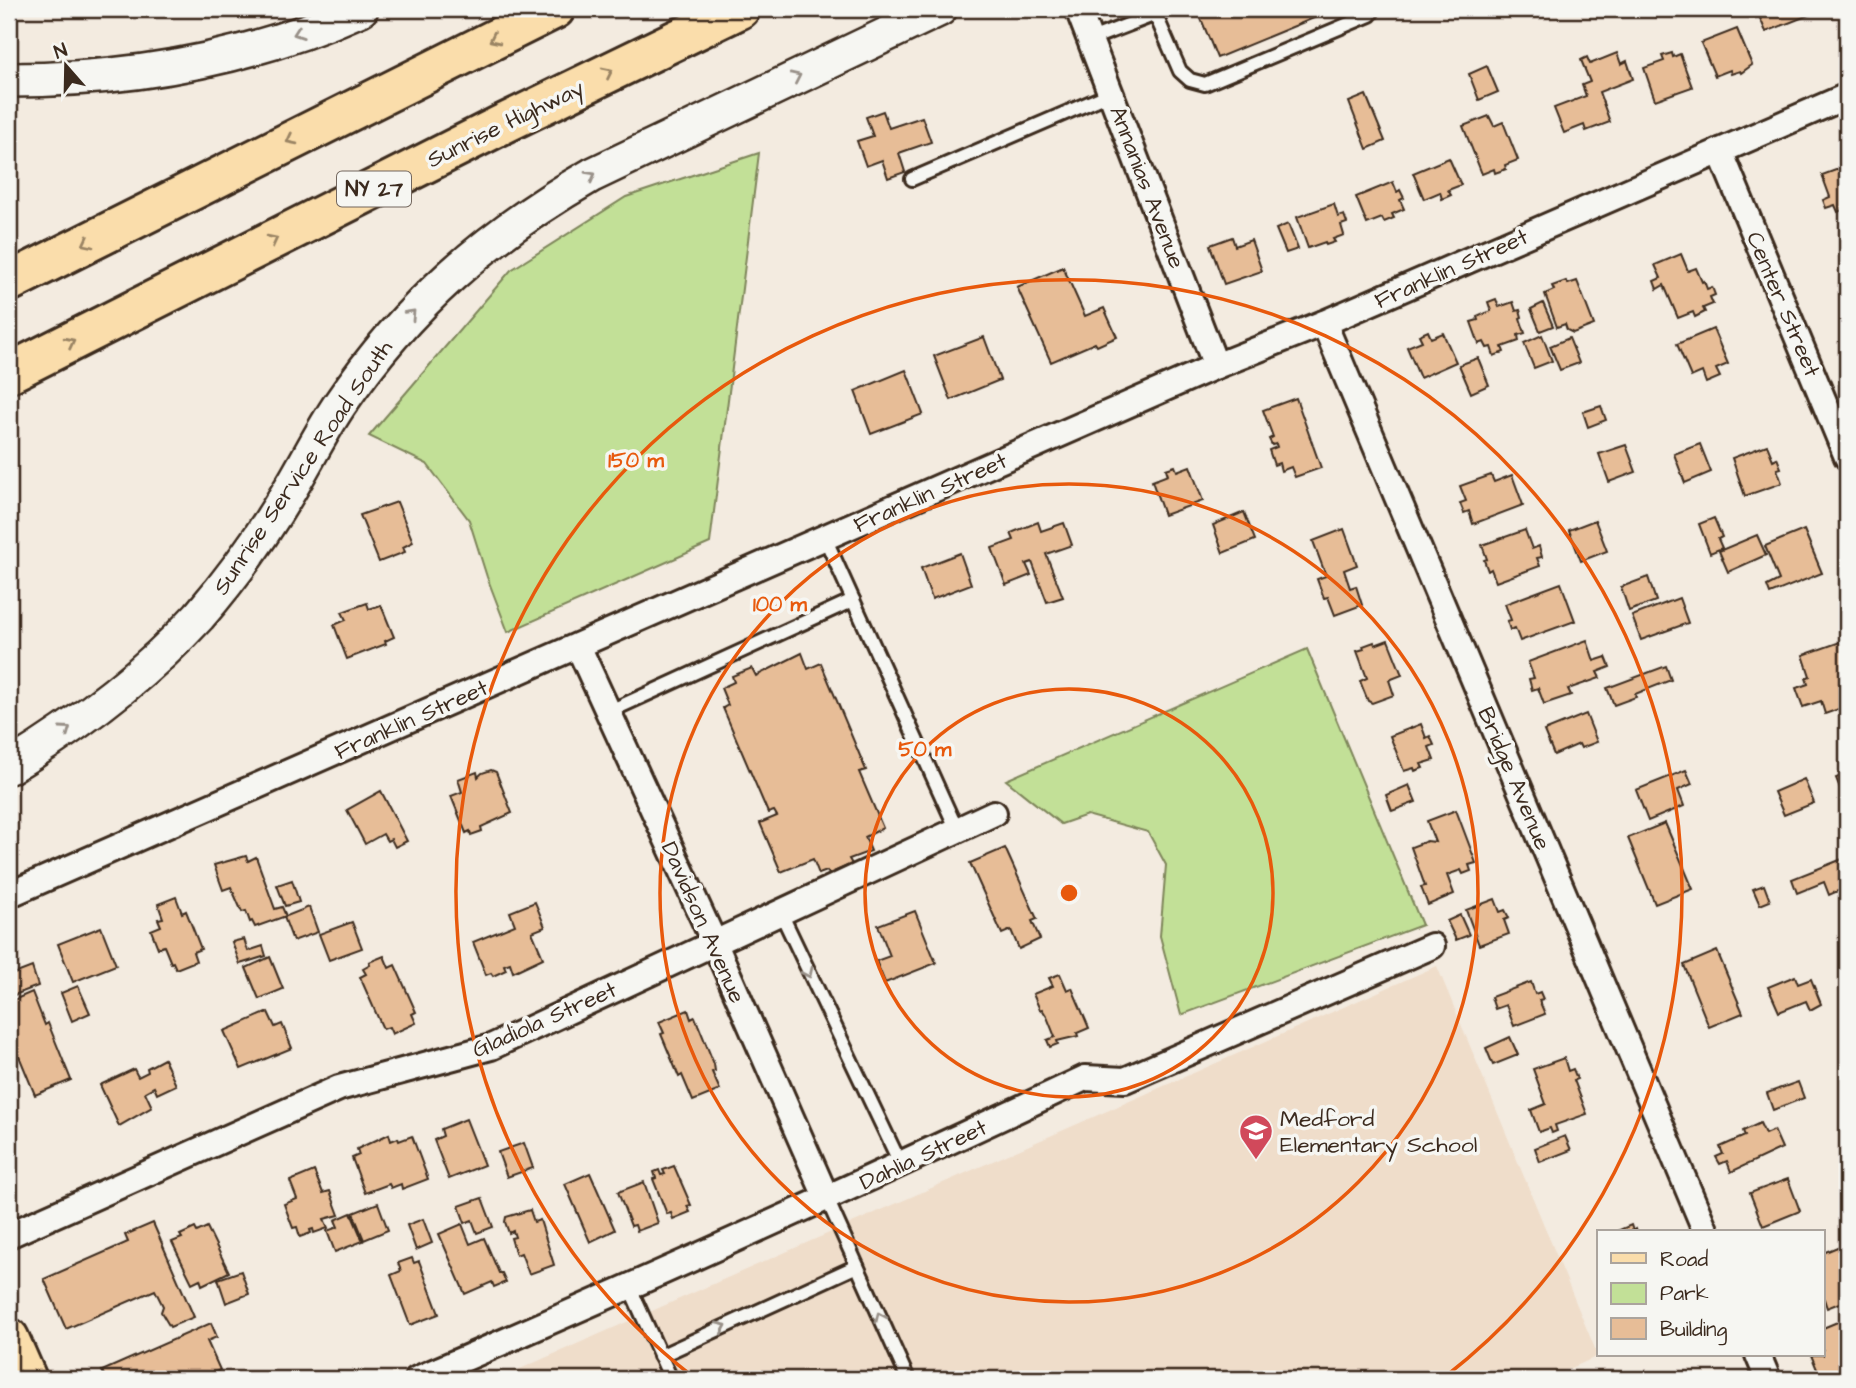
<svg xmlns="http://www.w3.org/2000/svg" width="1856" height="1388" font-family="'Architects Daughter',sans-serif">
  <rect width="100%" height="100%" fill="#f3ebe0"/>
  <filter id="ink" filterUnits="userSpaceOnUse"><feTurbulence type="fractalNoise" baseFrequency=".0143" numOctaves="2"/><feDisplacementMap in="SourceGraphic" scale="14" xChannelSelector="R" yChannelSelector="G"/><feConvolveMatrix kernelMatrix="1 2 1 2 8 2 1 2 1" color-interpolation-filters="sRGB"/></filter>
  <g filter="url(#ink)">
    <polygon fill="#efddca" points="1437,966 1598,1356 1547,1379 497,1379"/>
    <g fill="#c2e097" stroke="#7e855a" stroke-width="2">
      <polygon points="759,153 710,543 508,632 487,577 469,520 427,464 369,436 511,270 626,197"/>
      <polygon points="1307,649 1422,925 1181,1015 1160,936 1166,865 1148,832 1087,815 1061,824 1006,780"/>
    </g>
    <g fill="#e7bd97" stroke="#3b2a1e" stroke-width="2">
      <polygon points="1197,9 1330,9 1331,11 1217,58"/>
      <polygon points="1612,9 1629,9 1614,15"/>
      <polygon points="1756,9 1812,9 1814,13 1766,32"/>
      <polygon points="1737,29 1752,65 1741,73 1740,71 1731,74 1730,70 1715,76 1701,43"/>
      <polygon points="1617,53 1621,64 1627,61 1633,79 1599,92 1610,122 1586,131 1584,125 1564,133 1554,108 1586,96 1582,85 1590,82 1581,60 1587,57 1590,64"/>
      <polygon points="1672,53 1673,57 1680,54 1692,87 1655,100 1644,68 1664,61 1662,56"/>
      <polygon points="1487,66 1498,92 1479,100 1469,74"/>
      <polygon points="1366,95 1385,141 1367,149 1349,102"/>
      <polygon points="883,111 889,128 922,117 931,142 899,153 905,172 888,178 882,160 866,166 857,141 873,136 866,117"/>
      <polygon points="1489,116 1494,126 1503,122 1518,160 1505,165 1506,169 1495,173 1494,169 1482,174 1463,126"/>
      <polygon points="1449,158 1461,185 1448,190 1451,195 1442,199 1440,192 1424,199 1413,173"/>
      <polygon points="1847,166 1847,208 1838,212 1835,205 1826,208 1823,200 1830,197 1822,175"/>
      <polygon points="1393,182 1397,192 1400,190 1404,198 1400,200 1404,209 1392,214 1394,218 1384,222 1382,218 1367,224 1356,197"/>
      <polygon points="1334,204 1338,217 1344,215 1347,223 1341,225 1344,235 1333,239 1335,242 1326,245 1325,242 1308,248 1297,217"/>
      <polygon points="1288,224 1298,249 1286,253 1276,229"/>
      <polygon points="1232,237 1235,246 1251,240 1262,271 1224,284 1210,245"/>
      <polygon points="1681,254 1688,271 1696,268 1702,282 1704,281 1707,289 1712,287 1715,295 1710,297 1713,304 1703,308 1705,312 1695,317 1693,312 1678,318 1664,285 1657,289 1654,281 1661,278 1655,265"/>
      <polygon points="1063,267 1085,316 1104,308 1117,337 1097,346 1095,343 1051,362 1017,287"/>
      <polygon points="1566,281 1568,284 1577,281 1594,325 1573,333 1567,330 1565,324 1557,327 1545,294 1554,290 1552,286"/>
      <polygon points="1496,299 1499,307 1513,302 1516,311 1520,310 1522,317 1520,318 1525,333 1518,335 1519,341 1502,347 1504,352 1494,356 1491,347 1487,348 1484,342 1479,344 1471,322 1478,320 1477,317 1491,311 1488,302"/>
      <polygon points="1543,303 1553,326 1540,331 1531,309"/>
      <polygon points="1713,329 1728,364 1716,369 1720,377 1706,383 1702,372 1691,377 1677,344"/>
      <polygon points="1428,331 1431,338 1443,333 1456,362 1420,378 1407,347 1422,341 1419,335"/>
      <polygon points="1542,335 1552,361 1534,368 1524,343"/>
      <polygon points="984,337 1000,380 951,400 934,356"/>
      <polygon points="1569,338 1579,363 1560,370 1550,346"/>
      <polygon points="1478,358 1489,385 1471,393 1459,365"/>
      <polygon points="906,370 923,414 871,434 855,391"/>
      <polygon points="1296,398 1321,468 1295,477 1291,467 1281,471 1279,463 1274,465 1269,450 1277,447 1276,444 1272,445 1269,439 1273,437 1263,410"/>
      <polygon points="1601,406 1606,420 1588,427 1583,412"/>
      <polygon points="1700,444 1711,472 1685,483 1674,454"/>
      <polygon points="1626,445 1636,472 1609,482 1599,454"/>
      <polygon points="1767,445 1773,460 1777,458 1781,468 1777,469 1782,483 1745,496 1732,458"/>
      <polygon points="1175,466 1177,471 1190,466 1203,501 1164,515 1152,481 1168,475 1166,469"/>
      <polygon points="1491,475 1494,482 1512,475 1523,505 1473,524 1469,511 1464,513 1460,503 1466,501 1460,486"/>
      <polygon points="397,502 413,542 403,547 405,552 379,562 360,515"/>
      <polygon points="1244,512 1255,540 1223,553 1213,525"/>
      <polygon points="1714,518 1722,537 1718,539 1722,548 1710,553 1699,524"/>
      <polygon points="1595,520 1607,551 1581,561 1569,530"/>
      <polygon points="1038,522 1041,531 1064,523 1072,545 1046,554 1063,597 1047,602 1032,562 1026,564 1031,575 1006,585 992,548 1014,540 1011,533"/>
      <polygon points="1344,529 1357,565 1344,570 1350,588 1356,586 1362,605 1335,615 1328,597 1324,598 1317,579 1326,576 1313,541"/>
      <polygon points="1525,530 1532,549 1539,546 1542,557 1537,558 1540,566 1496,582 1491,569 1488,571 1484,560 1487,559 1482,545"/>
      <polygon points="1804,530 1822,573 1770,594 1767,586 1779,580 1765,546"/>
      <polygon points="1757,535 1766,555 1728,572 1719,551"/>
      <polygon points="960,553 971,584 932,599 921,568"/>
      <polygon points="1648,577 1656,601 1629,611 1621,587"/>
      <polygon points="1561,583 1575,621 1520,641 1515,628 1510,630 1507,621 1511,620 1505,604"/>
      <polygon points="1679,598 1688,623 1641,640 1632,616"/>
      <polygon points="367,603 369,609 381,605 394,637 385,641 386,644 347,659 334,625 346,620 342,612"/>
      <polygon points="1388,640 1402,675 1389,680 1394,695 1372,703 1368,701 1360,681 1367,678 1357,651 1364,649 1363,646 1374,642 1375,645"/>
      <polygon points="1587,640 1594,661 1606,657 1610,667 1597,672 1600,678 1568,689 1571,695 1544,704 1538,688 1532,690 1529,679 1534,678 1528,662"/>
      <polygon points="1843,641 1847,652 1847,706 1825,714 1821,701 1803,707 1796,688 1808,684 1806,678 1810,676 1803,655"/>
      <polygon points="802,653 808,669 821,663 866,770 859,772 883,828 865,837 871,851 849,859 852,864 829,874 827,871 819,874 813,859 781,872 760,823 777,816 774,811 768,813 723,708 728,705 721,688 734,682 732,676 752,668 756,676"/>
      <polygon points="1666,666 1671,680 1635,694 1636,697 1614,705 1607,688"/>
      <polygon points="1586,714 1597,742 1581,748 1579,744 1554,755 1544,731"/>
      <polygon points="1421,724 1426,738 1430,736 1434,745 1429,747 1434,760 1421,764 1423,768 1415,771 1414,768 1404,771 1390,736"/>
      <polygon points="491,770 496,772 512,813 481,827 482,831 471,835 470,831 466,833 451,796 462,792 458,779 477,772 478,777 482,773"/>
      <polygon points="1686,770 1692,784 1678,790 1684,806 1648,821 1636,790"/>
      <polygon points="1847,774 1847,805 1836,778"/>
      <polygon points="1804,779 1814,803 1784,815 1774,792"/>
      <polygon points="1409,785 1416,802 1392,811 1386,795"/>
      <polygon points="381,791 407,841 395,847 391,839 387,841 383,834 365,844 347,810"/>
      <polygon points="1456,810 1476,863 1469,865 1471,871 1463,874 1461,870 1447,875 1454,894 1428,905 1421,887 1425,886 1411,847 1427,841 1435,842 1427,821"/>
      <polygon points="1665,823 1693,889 1655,904 1628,838"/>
      <polygon points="1005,848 1037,919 1032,921 1040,939 1019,949 1011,930 1002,934 970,863"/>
      <polygon points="246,856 248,861 256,857 275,909 282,907 286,916 255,927 252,921 250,922 246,911 242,912 231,887 223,890 214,865"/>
      <polygon points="1845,858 1847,872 1843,873 1847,887 1829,895 1824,882 1797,893 1792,879"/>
      <polygon points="292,880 299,902 285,906 277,885"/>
      <polygon points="1764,885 1770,901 1760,905 1753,889"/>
      <polygon points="176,897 182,913 186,911 201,949 193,952 196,961 176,969 173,962 171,963 164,946 158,948 151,930 161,926 158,919 163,918 158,904"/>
      <polygon points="1495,899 1500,912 1505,910 1509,918 1504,920 1509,934 1479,945 1466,910"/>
      <polygon points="535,902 545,927 532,932 543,958 513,972 510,963 504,965 506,970 493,976 491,973 486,975 473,942 515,925 510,912"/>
      <polygon points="309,907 318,932 293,941 284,917"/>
      <polygon points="915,911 936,963 885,983 876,961 890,956 878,925"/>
      <polygon points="1460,915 1469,935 1456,940 1447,921"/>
      <polygon points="352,922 362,948 329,960 319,934"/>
      <polygon points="101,927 116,965 73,982 58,944"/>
      <polygon points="244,939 248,951 263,946 266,956 240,964 232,942"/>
      <polygon points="1717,951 1743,1013 1709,1027 1684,965"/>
      <polygon points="384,956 389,968 395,965 416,1012 412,1014 416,1023 392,1034 389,1027 383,1029 360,977 366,974 363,969 370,965 369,962"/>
      <polygon points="270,957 283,989 259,999 246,968"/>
      <polygon points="32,967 38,986 9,997 9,976"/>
      <polygon points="1060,974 1067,990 1072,988 1089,1028 1077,1033 1078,1036 1057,1041 1058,1044 1050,1047 1047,1040 1055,1037 1047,1017 1042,1009 1040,1010 1033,994 1053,986 1049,978"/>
      <polygon points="1795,976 1798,984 1811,979 1821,1004 1810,1010 1806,1001 1779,1012 1768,987"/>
      <polygon points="1531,982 1535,994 1540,992 1543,999 1539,1000 1545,1014 1514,1026 1506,1005 1495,1009 1491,997"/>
      <polygon points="78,986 90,1013 72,1021 61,993"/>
      <polygon points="32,992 45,1025 48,1023 71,1080 35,1095 19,1056 9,1060 9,1002"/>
      <polygon points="688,1010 691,1019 695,1017 714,1064 715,1071 712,1072 720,1090 693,1101 682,1075 679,1077 661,1034 664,1033 659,1022"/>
      <polygon points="268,1012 275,1027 282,1024 292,1048 241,1069 224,1031"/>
      <polygon points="1510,1037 1518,1055 1493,1065 1486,1048"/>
      <polygon points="1564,1058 1568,1071 1573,1069 1577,1079 1574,1080 1587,1114 1555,1125 1557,1131 1552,1133 1550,1128 1539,1132 1531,1110 1546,1104 1533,1069"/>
      <polygon points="164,1059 176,1085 157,1094 154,1087 145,1092 152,1107 119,1126 100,1085 134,1069 138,1077 148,1072 147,1068"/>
      <polygon points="1798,1082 1804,1098 1773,1110 1767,1093"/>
      <polygon points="466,1119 484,1165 449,1179 434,1140 443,1136 441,1129"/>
      <polygon points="1760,1123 1765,1134 1774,1130 1782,1148 1731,1172 1727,1161 1720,1164 1716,1157 1723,1154 1720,1147 1745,1136 1743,1131"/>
      <polygon points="389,1134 391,1141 398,1138 399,1141 412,1136 428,1179 402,1189 401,1184 391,1188 389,1184 365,1193 352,1158 359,1155 357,1149"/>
      <polygon points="1565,1136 1571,1150 1540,1162 1535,1148"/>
      <polygon points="524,1143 533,1168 507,1177 498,1152"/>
      <polygon points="674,1166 691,1205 687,1206 690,1212 673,1219 671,1213 667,1214 653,1179 656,1178 654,1172 659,1170 661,1175 665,1174 663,1170"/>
      <polygon points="314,1171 323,1193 330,1191 339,1215 324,1219 328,1228 314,1233 313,1229 310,1230 311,1233 300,1237 297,1227 293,1228 284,1204 297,1199 290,1181"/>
      <polygon points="590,1173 615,1230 590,1242 565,1184"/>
      <polygon points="1788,1179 1800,1211 1763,1226 1750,1193"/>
      <polygon points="644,1182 658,1223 637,1231 635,1225 631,1226 618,1192"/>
      <polygon points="482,1198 493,1227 477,1233 472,1220 465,1223 459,1206"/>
      <polygon points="378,1203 388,1230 364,1240 353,1213"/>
      <polygon points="530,1210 534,1222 540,1220 554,1265 529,1274 521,1253 516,1255 511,1238 515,1237 513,1231 509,1233 505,1222 506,1217"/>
      <polygon points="351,1213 363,1241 335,1252 327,1231 338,1227 335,1220"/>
      <polygon points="423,1219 432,1243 416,1250 407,1225"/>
      <polygon points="153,1223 194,1317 170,1327 161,1312 163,1306 155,1290 66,1329 44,1279 128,1242 125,1235"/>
      <polygon points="462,1224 470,1244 484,1238 499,1273 502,1273 506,1282 494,1287 492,1282 465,1294 439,1234"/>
      <polygon points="1631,1225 1633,1231 1636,1229 1637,1232 1615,1232"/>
      <polygon points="207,1227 229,1272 202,1285 200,1279 192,1283 172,1242 182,1238 180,1235 195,1228 197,1232"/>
      <polygon points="1847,1243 1847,1300 1827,1308 1823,1296 1823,1253"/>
      <polygon points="412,1258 414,1263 419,1261 439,1314 410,1325 391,1275 401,1271 398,1263"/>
      <polygon points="241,1271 249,1294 226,1303 218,1279"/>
      <polygon points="1847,1318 1847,1378 1821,1379 1811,1355 1823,1355 1823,1328"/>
      <polygon points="211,1323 217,1337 207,1341 220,1370 215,1372 218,1379 106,1379 102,1371"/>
    </g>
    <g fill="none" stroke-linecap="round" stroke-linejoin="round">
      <g stroke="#3b2a1e" stroke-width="18">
        <g id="lane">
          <polyline points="1153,9 1180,71 1190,80 1205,84 1370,15 1374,9"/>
          <polyline points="1091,39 1156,14"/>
          <polyline points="912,179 1112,93"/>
          <polyline points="825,538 957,830"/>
          <polyline points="608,712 853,600"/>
          <polyline points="780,911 901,1165"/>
          <polyline points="827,1199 908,1379"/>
          <polyline points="630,1288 671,1379"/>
          <polyline points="660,1356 857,1266"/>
        </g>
      </g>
      <g stroke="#3b2a1e" stroke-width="30">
        <g id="street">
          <polyline points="1078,9 1216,366"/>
          <polyline points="1720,151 1847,457"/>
          <polyline points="1324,323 1706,1232"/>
          <polyline points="578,646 714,942 827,1199"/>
          <polyline points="15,892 1216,366 1324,323 1847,96"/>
          <polyline points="9,1235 339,1088 491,1047 994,813"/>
          <polyline points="1758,1355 1768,1379"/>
          <path d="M417,1379C642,1283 864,1182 1085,1078L1125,1080L1432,946"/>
        </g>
      </g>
      <g stroke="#3b2a1e" stroke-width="38">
        <g id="secondary">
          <path d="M9,80C130,80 251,59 361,9"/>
          <path d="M9,767C78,725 144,676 199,616C232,578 263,535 289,491C306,463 321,432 340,404C407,305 489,234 592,175L940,9"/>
        </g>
      </g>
      <g stroke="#3b2a1e" stroke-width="44">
        <polyline id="primary" points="9,1338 27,1379"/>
      </g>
      <g stroke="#3b2a1e" stroke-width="44">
        <g id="highway">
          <polyline points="9,282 555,9"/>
          <polyline points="9,373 501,125 740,9"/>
        </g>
      </g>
      <use href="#lane" stroke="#f6f6f2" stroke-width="12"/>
      <use href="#street" stroke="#f6f6f2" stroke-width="24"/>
      <use href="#secondary" stroke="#f6f6f2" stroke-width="33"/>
      <use href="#primary" stroke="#faddab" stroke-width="38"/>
      <use href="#highway" stroke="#faddab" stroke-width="38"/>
    </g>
    <defs><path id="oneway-chevron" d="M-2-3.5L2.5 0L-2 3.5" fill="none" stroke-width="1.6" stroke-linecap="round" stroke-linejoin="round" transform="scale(1.75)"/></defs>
    <g stroke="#989088">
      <use href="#oneway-chevron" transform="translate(298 33) rotate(161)"/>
      <use href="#oneway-chevron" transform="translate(796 77) rotate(-25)"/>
      <use href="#oneway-chevron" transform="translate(591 176) rotate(-29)"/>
      <use href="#oneway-chevron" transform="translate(411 314) rotate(-46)"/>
      <use href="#oneway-chevron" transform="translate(66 730) rotate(-35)"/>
      <use href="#oneway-chevron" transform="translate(808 973) rotate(65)"/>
      <use href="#oneway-chevron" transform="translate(880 1317) rotate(-114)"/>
      <use href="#oneway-chevron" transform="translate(722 1327) rotate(-24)"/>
    </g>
    <g stroke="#9a8464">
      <use href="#oneway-chevron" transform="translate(494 39) rotate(154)"/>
      <use href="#oneway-chevron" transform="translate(608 72) rotate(-26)"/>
      <use href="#oneway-chevron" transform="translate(291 140) rotate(153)"/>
      <use href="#oneway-chevron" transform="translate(273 240) rotate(-27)"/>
      <use href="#oneway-chevron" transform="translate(87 243) rotate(153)"/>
      <use href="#oneway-chevron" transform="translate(70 342) rotate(-27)"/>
    </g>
  </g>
  <g fill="none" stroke="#e8590c" stroke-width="3.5">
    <circle cx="1069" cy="893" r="204"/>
    <circle cx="1069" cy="893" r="409"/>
    <path d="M692 1376A613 613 0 1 1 1446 1376"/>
  </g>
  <defs>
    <g id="school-pin" transform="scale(1.75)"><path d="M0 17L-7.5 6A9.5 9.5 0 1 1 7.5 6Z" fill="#d1495b" stroke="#f6f6f2"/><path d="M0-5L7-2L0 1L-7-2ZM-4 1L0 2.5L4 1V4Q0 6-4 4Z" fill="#fff"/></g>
  </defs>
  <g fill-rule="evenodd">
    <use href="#school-pin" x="1256" y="1131"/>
  </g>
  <g text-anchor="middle" stroke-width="7" stroke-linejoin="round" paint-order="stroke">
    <rect fill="#f6f6f2" stroke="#73675e" stroke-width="2" x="337" y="171.5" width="74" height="35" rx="5"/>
    <g font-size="21" font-weight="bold" fill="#3b2a1e">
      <text x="374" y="196">NY 27</text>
    </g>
    <g font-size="23" fill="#3b2a1e" stroke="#f6f6f2">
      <text transform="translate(505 123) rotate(-26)" y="8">Sunrise Highway</text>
      <text transform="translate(1148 187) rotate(69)" y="8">Annanias Avenue</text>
      <text transform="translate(1451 268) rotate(-24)" y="8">Franklin Street</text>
      <text transform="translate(1784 304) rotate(67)" y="8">Center Street</text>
      <text transform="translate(302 467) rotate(-56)" y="8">Sunrise Service Road South</text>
      <text transform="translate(930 492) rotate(-24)" y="8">Franklin Street</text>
      <text transform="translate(411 719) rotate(-24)" y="8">Franklin Street</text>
      <text transform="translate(1515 778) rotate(67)" y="8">Bridge Avenue</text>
      <text transform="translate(704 922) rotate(66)" y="8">Davidson Avenue</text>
      <text transform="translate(544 1019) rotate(-24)" y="8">Gladiola Street</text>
      <text transform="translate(923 1154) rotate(-25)" y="8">Dahlia Street</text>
    </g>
    <g font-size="23" fill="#3b2a1e" stroke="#f6f6f2" text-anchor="start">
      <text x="1280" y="1126">Medford<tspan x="1280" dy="26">Elementary School</tspan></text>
    </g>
  </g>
  <circle cx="1069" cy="893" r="10" fill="#e8590c" stroke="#f6f6f2" stroke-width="3.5"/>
  <g font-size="21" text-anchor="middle" font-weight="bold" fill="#e8590c" stroke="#f6f6f2" stroke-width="7" stroke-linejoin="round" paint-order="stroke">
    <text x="636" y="467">150 m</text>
    <text x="780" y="611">100 m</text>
    <text x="925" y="756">50 m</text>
  </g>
  <rect width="1856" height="1388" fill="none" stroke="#f6f6f2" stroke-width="35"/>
  <rect x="18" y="18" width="1821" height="1353" fill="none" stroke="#3b2a1e" stroke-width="2.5" filter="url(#ink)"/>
  <rect x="1597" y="1230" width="228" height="126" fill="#f6f6f2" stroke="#aba49d" stroke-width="2"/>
  <rect x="1611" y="1253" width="35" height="10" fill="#faddab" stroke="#aba49d" stroke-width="2"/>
  <text x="1660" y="1266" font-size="21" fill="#3b2a1e">Road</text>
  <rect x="1611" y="1283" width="35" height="21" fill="#c2e097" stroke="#aba49d" stroke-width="2"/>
  <text x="1660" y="1300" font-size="21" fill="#3b2a1e">Park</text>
  <rect x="1611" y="1318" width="35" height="21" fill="#e7bd97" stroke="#aba49d" stroke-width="2"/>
  <text x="1660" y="1336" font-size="21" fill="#3b2a1e">Building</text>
  <g transform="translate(66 66) rotate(340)" stroke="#f6f6f2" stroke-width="5" paint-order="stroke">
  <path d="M0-5L12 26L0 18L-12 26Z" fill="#3b2a1e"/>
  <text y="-10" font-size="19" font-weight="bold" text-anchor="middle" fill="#3b2a1e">N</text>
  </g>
</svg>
